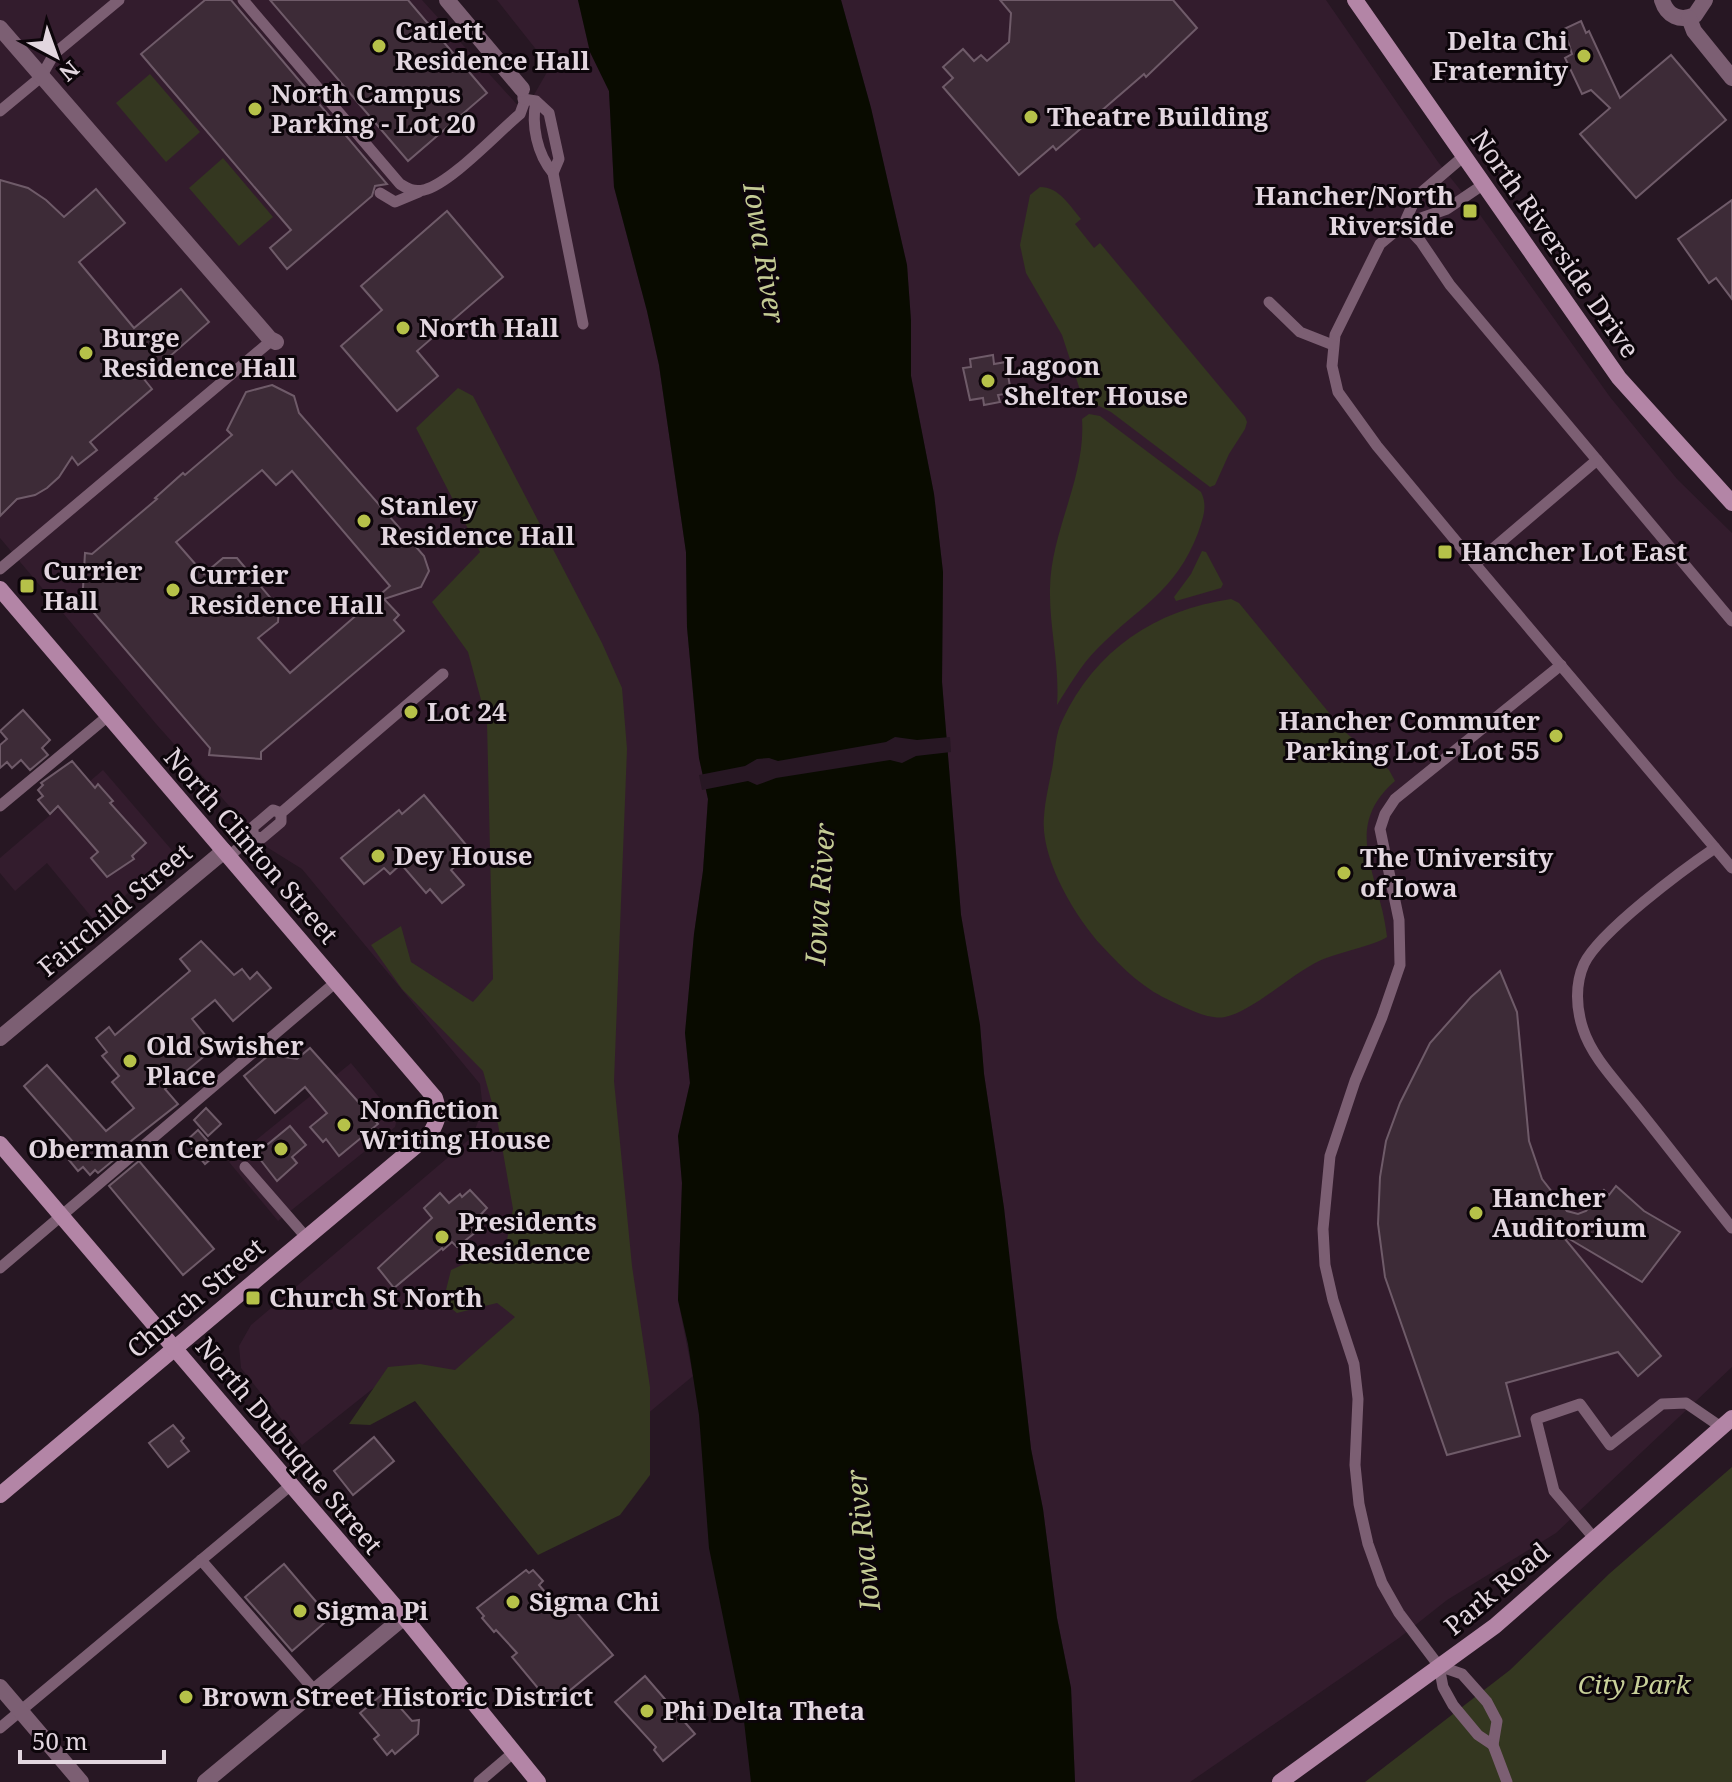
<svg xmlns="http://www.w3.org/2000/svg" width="1732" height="1782" font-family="'Noto Serif',serif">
  <rect width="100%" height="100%" fill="#271723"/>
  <g fill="#331c2d">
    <polygon points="0,0 422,0 524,112 550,67 497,0 578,0 590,52 609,91 614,187 647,311 659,365 686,552 687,627 699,758 708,799 703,871 694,934 685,1033 690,1083 678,1136 682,1183 678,1300 693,1376 524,1516 400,1367 302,1445 241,1368 239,1346 251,1325 472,1137 483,1109 480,1084 302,869 265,846 157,725 0,538"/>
    <polygon points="841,0 1326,0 1438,162 1478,212 1610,397 1677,479 1732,533 1732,1367 1556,1533 1447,1600 1399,1638 1190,1782 1075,1782 1071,1688 1057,1618 1043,1509 1031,1449 1004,1208 984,1074 980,1025 961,915 942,682 943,572 934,494 911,376 911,321 907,265 871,108"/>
    <polygon points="103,770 176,855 94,920 47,863 15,891 0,873 0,858"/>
    <polygon points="351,1063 397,1119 395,1127 278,1221 229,1162"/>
  </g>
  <g fill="#343720">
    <polygon points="150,74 200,132 166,162 116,103"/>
    <polygon points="223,158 273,217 239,246 189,188"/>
    <path d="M1040,187C1059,187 1069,205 1081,219L1075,224L1094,248L1100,243L1245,417L1247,422L1245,429L1229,454L1215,485L1210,487L1111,412L1091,402L1081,393L1062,335L1026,273L1020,245L1030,195Z"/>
    <polygon points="458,388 473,396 602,643 622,688 627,749 614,1081 632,1266 650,1387 650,1475 620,1515 538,1555 415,1401 370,1425 349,1424 388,1367 420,1364 455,1370 515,1317 497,1303 457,1313 443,1302 451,1270 506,1245 513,1209 498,1124 483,1071 402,989 371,945 401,926 411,962 473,1002 493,979 487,722 468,652 432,602 480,552 416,428"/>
    <path d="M1089,414L1100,416L1201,492C1208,506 1203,518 1198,533C1175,593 1138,607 1097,649C1081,665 1069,686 1057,705C1060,666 1049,627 1050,588C1051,530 1086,478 1082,419Z"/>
    <polygon points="1202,551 1206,552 1223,584 1221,588 1176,601 1174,597 1191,574"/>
    <path d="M1231,599L1239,603L1344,731L1389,770L1395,781C1340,829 1381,876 1387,937C1376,945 1336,953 1319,961C1290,975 1253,1011 1225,1017C1209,1020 1188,1009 1173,1002C1145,990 1123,969 1102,946C1075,917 1040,858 1044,817C1045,801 1049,784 1052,769C1055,754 1055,735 1062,721C1095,650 1155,610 1231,599Z"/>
    <polygon points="1732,1467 1732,1782 1365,1782 1510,1670 1609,1574"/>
  </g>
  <polygon fill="#090b00" points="578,0 841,0 871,108 907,265 911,321 911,376 934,494 943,572 942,682 961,915 980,1025 984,1074 1004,1208 1031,1449 1043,1509 1057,1618 1071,1688 1075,1782 751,1782 744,1721 709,1548 699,1415 688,1344 678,1300 682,1183 678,1136 690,1083 685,1033 694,934 703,871 708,799 699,758 687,627 686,552 659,365 647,311 614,187 609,91 590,52"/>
  <polygon fill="#271723" points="895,737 917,740 950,737 951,752 916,756 902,763 890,760 776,778 757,785 748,781 702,790 699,775 745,766 757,759 769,758 778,761 886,742"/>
  <g fill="#3d2b37" stroke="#6f5b69" stroke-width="2" fill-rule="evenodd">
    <polygon points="205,0 231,0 387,184 375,186 372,196 287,269 270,248 291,230 141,54"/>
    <polygon points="270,0 408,0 487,93 408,161"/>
    <polygon points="1000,0 1173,0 1197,28 1146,77 1144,74 1056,150 1053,146 1019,175 943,87 953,78 943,67 963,49 974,61 981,55 987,61 1009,42 1011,13"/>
    <polygon points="1581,21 1586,33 1589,31 1620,98 1671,55 1726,120 1636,198 1580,134 1610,108 1591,90 1582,94 1565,58 1572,54 1564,29"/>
    <polygon points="0,180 28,188 46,200 64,217 96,189 125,223 79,262 134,328 181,289 209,322 144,379 152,389 90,442 97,450 78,465 72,457 59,477 47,488 35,495 17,499 0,516"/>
    <polygon points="1732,200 1732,299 1716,278 1709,283 1678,239"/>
    <polygon points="447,211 503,277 417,351 438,376 397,411 341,346 382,310 361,286"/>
    <polygon points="993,355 994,364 1006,362 1011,393 998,395 1000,402 984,405 983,398 970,400 963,368 971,367 970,359"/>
    <path d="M272,385L294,396L299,413L424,556L429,571L421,587L384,599L399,615L394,620L404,631L261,752V759L209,755L210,748L89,607L82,606L85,553L92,554L157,499L155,498L183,473L185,475L232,435L227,430L246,392ZM262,470L276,485L292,471L390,586L290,673L258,638L278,622L279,608L237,558H223L204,574L176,542Z"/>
    <polygon points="23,710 50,740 42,748 48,755 30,770 21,760 12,768 7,762 0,768 0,745 7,739 0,731"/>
    <polygon points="72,761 95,788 98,784 113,801 110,803 146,843 132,856 134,859 107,877 91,858 98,852 58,806 50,814 38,800 43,796 38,790 43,785 41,783"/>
    <polygon points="424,795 472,852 451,870 464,885 442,903 430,889 426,893 401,864 390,874 384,868 364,884 341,858 399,810 402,814"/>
    <polygon points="201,941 234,975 242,969 250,979 257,972 271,988 233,1021 215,1000 192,1019 215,1047 165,1089 178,1104 126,1145 128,1148 98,1173 95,1170 90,1175 83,1167 78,1171 69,1160 80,1150 24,1086 47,1065 106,1131 134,1108 112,1082 119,1076 102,1056 107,1052 96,1038 109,1027 115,1035 190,971 180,959"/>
    <polygon points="1500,971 1517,1012 1529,1141 1542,1179 1567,1211 1578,1214 1586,1211 1604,1190 1609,1195 1616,1186 1644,1211 1680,1232 1642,1282 1561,1234 1661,1356 1638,1376 1618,1352 1506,1383 1520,1436 1447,1455 1385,1277 1378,1224 1380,1177 1386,1141 1400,1103 1430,1043 1471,997"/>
    <polygon points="310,1048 378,1124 339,1156 326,1139 323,1142 310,1127 327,1113 305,1087 275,1113 244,1076 274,1051 278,1056 297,1059"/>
    <polygon points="206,1108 221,1124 208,1136 194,1120"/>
    <polygon points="290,1126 306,1145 292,1157 297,1163 277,1181 256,1154"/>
    <polygon points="198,1130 218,1153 205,1164 186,1141"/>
    <polygon points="139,1161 214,1249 183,1275 109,1186"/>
    <polygon points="470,1190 487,1208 470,1226 476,1232 457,1247 452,1242 443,1250 442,1248 394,1288 378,1268 432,1218 424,1208 440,1193 449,1203 460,1194 462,1197"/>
    <polygon points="173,1425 184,1438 181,1441 189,1451 168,1467 149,1443"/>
    <polygon points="374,1437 394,1461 353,1495 334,1471"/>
    <polygon points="284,1564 330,1618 292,1651 245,1597"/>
    <polygon points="526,1570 529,1573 533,1570 543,1581 539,1585 564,1614 572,1607 613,1655 552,1705 512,1657 517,1653 496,1630 494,1632 482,1618 484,1616 477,1608"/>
    <polygon points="645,1676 695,1734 663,1761 654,1750 656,1747 615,1702"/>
    <polygon points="386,1691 389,1694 397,1695 396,1703 412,1721 419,1720 418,1734 395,1754 392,1750 387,1755 374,1739 379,1735 360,1713"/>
  </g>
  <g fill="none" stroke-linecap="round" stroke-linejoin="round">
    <g stroke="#7c5f73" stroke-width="11">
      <path d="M243,0L400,184C408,189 413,192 424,190C451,183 497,133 520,114L524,103L522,89"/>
      <path d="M523,99L536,101L549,113L559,159L553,173C537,154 531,125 536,101"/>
      <polyline points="0,111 41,77 54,54 119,0"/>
      <polyline points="553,173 583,324"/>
      <polyline points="1484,184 1447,209 1404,224 1380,244 1335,335 1332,366 1338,392 1377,446 1475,564 1732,868"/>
      <polyline points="380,193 395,202 419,192"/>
      <polyline points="1404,224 1421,242 1450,285 1732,621"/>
      <polyline points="1404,224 1416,197 1464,156"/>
      <polyline points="1269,302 1300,332 1333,345"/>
      <polyline points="1475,564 1597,460"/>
      <polyline points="0,569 272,340"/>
      <polyline points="0,806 108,716"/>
      <polyline points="281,813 273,810 253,827 253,836 262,838 281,822 281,813 443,674"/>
      <path d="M1715,848C1684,869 1599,932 1584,964C1575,984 1576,1008 1583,1029C1592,1057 1616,1081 1634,1104C1667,1145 1699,1187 1732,1228"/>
      <polyline points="229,856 253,836"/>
      <polyline points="245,1167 306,1237"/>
      <polyline points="0,1268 336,982"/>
      <polyline points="1594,1538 1554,1491 1536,1419 1580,1404 1610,1445 1662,1404 1686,1403 1721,1427"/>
      <polyline points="201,1560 315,1691"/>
      <polyline points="1439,1666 1462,1674 1487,1702 1497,1721 1493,1745 1478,1735 1453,1705 1443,1687 1439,1666 1399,1613 1382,1583 1368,1544 1359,1504 1355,1465 1358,1399 1354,1364 1333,1300 1325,1265 1323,1229 1330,1156 1355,1081 1382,1017 1400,965 1399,920 1380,829 1385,814 1395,799 1561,665"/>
      <polyline points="0,1728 291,1485"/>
      <polyline points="1493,1745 1507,1782"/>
      <polyline points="479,1782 514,1752"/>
    </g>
    <g stroke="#7c5f73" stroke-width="16">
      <polyline points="447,0 522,89"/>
      <path d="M1662,0C1667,16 1680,22 1695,15L1705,0"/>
      <polyline points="1689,18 1694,31 1732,78"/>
      <polyline points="0,28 270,339 276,342"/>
      <polyline points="0,1038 224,851"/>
      <polyline points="0,1687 81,1782"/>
      <polyline points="205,1782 404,1617"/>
    </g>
    <g stroke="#b385a6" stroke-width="16">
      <polyline points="1355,0 1619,378 1732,503"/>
      <path d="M0,589L435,1098C440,1113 438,1121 430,1134L0,1495"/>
      <polyline points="0,1144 404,1617 538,1782"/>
      <polyline points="1280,1782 1495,1626 1732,1418"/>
    </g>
  </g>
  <g fill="#b6c149" stroke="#0c050a" stroke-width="3">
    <circle cx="379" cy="46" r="8"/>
    <circle cx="1584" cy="56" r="8"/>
    <circle cx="255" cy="109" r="8"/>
    <circle cx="1031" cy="117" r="8"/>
    <rect x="1462" y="203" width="16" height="16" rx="4"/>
    <circle cx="403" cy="328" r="8"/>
    <circle cx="86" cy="353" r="8"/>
    <circle cx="988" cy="381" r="8"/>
    <circle cx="364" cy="521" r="8"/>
    <rect x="1437" y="544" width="16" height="16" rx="4"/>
    <rect x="19" y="578" width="16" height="16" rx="4"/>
    <circle cx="173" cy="590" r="8"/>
    <circle cx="411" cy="712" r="8"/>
    <circle cx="1556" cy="736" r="8"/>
    <circle cx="378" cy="856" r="8"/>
    <circle cx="1344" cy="873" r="8"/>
    <circle cx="130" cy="1061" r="8"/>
    <circle cx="344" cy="1125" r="8"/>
    <circle cx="281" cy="1149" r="8"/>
    <circle cx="1476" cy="1213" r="8"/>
    <circle cx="442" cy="1237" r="8"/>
    <rect x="245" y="1290" width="16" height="16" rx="4"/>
    <circle cx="513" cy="1602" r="8"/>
    <circle cx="300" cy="1611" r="8"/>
    <circle cx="186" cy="1697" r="8"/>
    <circle cx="647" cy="1711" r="8"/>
  </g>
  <g text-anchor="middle" stroke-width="6" stroke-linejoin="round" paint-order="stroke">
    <g font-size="26" font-weight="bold" fill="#e2d6df" stroke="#0c050a" text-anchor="start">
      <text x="395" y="40">Catlett<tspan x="395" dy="30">Residence Hall</tspan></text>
      <text x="1568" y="50" text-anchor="end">Delta Chi<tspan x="1568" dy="30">Fraternity</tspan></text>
      <text x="271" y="103">North Campus<tspan x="271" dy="30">Parking - Lot 20</tspan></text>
      <text x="1047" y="126">Theatre Building</text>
      <text x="1454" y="205" text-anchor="end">Hancher/North<tspan x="1454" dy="30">Riverside</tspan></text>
      <text x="419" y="337">North Hall</text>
      <text x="102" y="347">Burge<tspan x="102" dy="30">Residence Hall</tspan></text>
      <text x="1004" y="375">Lagoon<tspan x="1004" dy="30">Shelter House</tspan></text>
      <text x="380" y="515">Stanley<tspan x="380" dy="30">Residence Hall</tspan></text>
      <text x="1461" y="561">Hancher Lot East</text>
      <text x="43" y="580">Currier<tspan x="43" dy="30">Hall</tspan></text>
      <text x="189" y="584">Currier<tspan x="189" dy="30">Residence Hall</tspan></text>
      <text x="427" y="721">Lot 24</text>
      <text x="1540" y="730" text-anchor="end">Hancher Commuter<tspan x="1540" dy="30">Parking Lot - Lot 55</tspan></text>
      <text x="394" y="865">Dey House</text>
      <text x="1360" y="867">The University<tspan x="1360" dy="30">of Iowa</tspan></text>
      <text x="146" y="1055">Old Swisher<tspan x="146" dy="30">Place</tspan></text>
      <text x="360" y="1119">Nonfiction<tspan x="360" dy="30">Writing House</tspan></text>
      <text x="265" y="1158" text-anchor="end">Obermann Center</text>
      <text x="1492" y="1207">Hancher<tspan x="1492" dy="30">Auditorium</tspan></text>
      <text x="458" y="1231">Presidents<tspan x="458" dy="30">Residence</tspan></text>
      <text x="269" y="1307">Church St North</text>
      <text x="529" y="1611">Sigma Chi</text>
      <text x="316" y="1620">Sigma Pi</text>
      <text x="202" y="1706">Brown Street Historic District</text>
      <text x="663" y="1720">Phi Delta Theta</text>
    </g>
    <g font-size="26" fill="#e2d6df" stroke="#0c050a">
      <text transform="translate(1555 244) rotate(55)" y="9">North Riverside Drive</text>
      <text transform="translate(251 846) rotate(49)" y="9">North Clinton Street</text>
      <text transform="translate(115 910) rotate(-40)" y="9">Fairchild Street</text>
      <text transform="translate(196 1298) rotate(-40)" y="9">Church Street</text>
      <text transform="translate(289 1446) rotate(50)" y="9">North Dubuque Street</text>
      <text transform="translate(1497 1589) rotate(-40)" y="9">Park Road</text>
    </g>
    <g font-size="26" font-style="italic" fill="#c8d099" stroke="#0c050a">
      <text x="1634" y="1694">City Park</text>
    </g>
    <g font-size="28" font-style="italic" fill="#c4cb94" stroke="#0c050a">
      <text transform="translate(764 253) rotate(81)" y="10">Iowa River</text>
      <text transform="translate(820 894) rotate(-86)" y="10">Iowa River</text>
      <text transform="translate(863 1540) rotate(-96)" y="10">Iowa River</text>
    </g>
  </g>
  <g transform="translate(56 56) rotate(139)" stroke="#0c050a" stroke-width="6" paint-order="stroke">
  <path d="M0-6L14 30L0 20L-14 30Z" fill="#e2d6df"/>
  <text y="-12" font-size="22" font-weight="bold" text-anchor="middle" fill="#e2d6df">N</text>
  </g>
  <path d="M20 1750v12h144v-12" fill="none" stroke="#e2d6df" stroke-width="4"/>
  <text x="32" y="1750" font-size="24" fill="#e2d6df" stroke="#0c050a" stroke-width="6" paint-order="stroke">50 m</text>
</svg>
